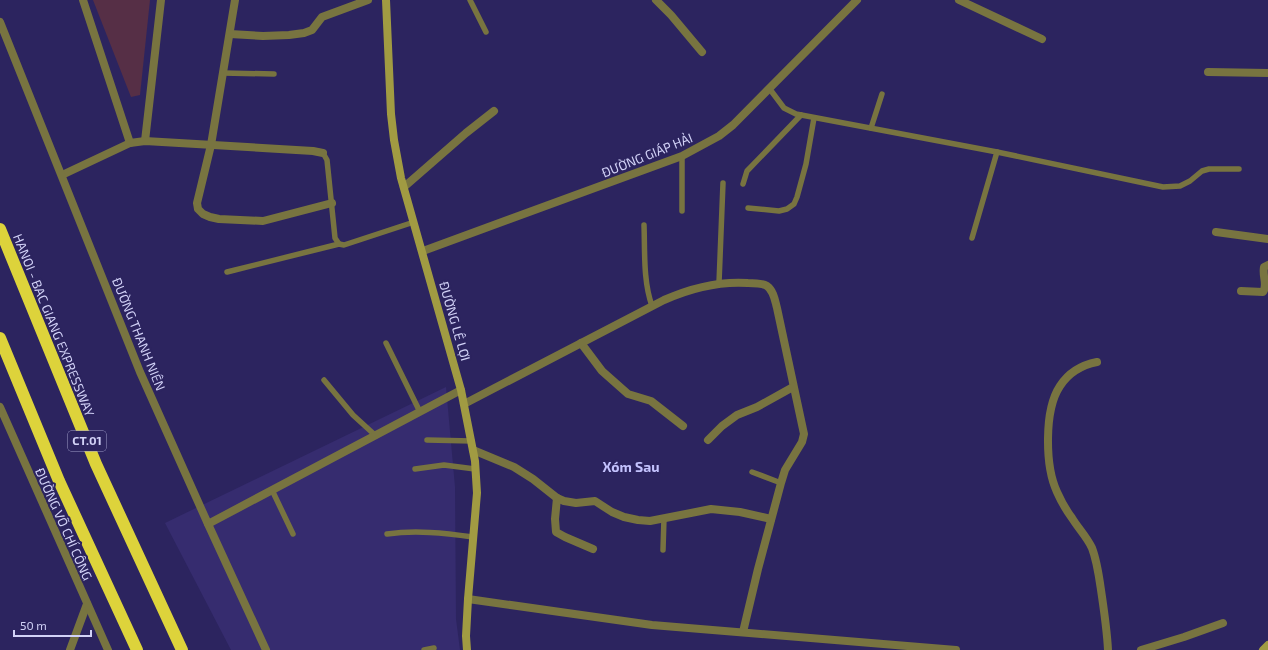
<svg xmlns="http://www.w3.org/2000/svg" width="1268" height="650" font-family="'Exo 2',sans-serif">
  <rect width="100%" height="100%" fill="#2c245f"/>
  <polygon fill="#362c6f" points="446,387 455,487 456,619 460,650 231,650 165,523"/>
  <polygon fill="#562f46" points="93,0 150,0 140,95 131,97"/>
  <g fill="none" stroke-linecap="round" stroke-linejoin="round">
    <g stroke="#787440" stroke-width="5.5">
      <polyline points="470,0 486,32"/>
      <polyline points="223,73 274,74"/>
      <polyline points="769,88 784,108 796,114 997,152 1163,187 1180,186 1190,181 1202,171 1209,169 1239,169"/>
      <polyline points="871,128 882,94"/>
      <polyline points="323,153 327,160 335,238 339,244"/>
      <polyline points="743,184 747,171 801,115"/>
      <polyline points="748,208 779,211 787,209 794,204 797,197 806,164 814,118"/>
      <polyline points="682,211 682,156"/>
      <path d="M644,225C645,251 643,281 652,306"/>
      <polyline points="972,238 997,152"/>
      <polyline points="227,272 339,244 344,245 414,222"/>
      <polyline points="719,283 723,183"/>
      <polyline points="386,343 420,412"/>
      <polyline points="324,380 353,415 376,436"/>
      <polyline points="427,440 472,441"/>
      <polyline points="415,469 444,465 475,469"/>
      <polyline points="752,472 781,483"/>
      <polyline points="272,490 293,534"/>
      <path d="M387,534C416,530 444,533 473,537"/>
      <polyline points="663,550 664,518"/>
      <polyline points="424,650 434,648"/>
    </g>
    <g stroke="#787440" stroke-width="8">
      <polyline points="83,0 130,143"/>
      <polyline points="235,0 211,145 197,203 198,209 203,214 210,217 219,219 263,221 332,203"/>
      <polyline points="656,0 671,15 702,52"/>
      <polyline points="959,0 1042,39"/>
      <polyline points="230,34 263,36 289,35 304,33 312,30 322,17 368,0"/>
      <polyline points="1208,72 1268,73"/>
      <polyline points="145,141 161,0"/>
      <polyline points="62,175 130,143 145,141 313,151 323,153"/>
      <polyline points="404,187 466,133 494,111"/>
      <polyline points="1216,232 1268,239"/>
      <path d="M1241,291L1263,292C1268,285 1262,276 1264,267L1268,265"/>
      <polyline points="581,343 602,371 628,394 651,401 683,426"/>
      <path d="M1097,362C1082,365 1069,372 1060,386C1044,410 1045,466 1057,492C1061,501 1066,510 1072,518C1078,528 1087,537 1092,548C1097,561 1099,576 1101,590C1104,610 1107,630 1108,650"/>
      <path d="M464,404L664,300C691,288 719,281 748,283C754,283 762,283 767,286C774,291 775,301 777,308L804,434L802,442L785,470L781,483L758,569L743,632"/>
      <polyline points="708,440 722,426 737,415 757,407 793,387"/>
      <polyline points="473,450 514,467 533,479 557,498 564,501 576,503 595,501 612,512 624,517 638,520 650,521 711,509 740,512 771,519"/>
      <polyline points="557,498 555,519 556,532 565,537 593,549"/>
      <polyline points="208,524 461,390"/>
      <polyline points="468,599 652,625 956,650"/>
      <polyline points="70,650 87,604"/>
      <polyline points="1141,650 1184,637 1223,623"/>
    </g>
    <g stroke="#787440" stroke-width="8">
      <polyline points="0,22 140,372 208,524 266,650"/>
      <polyline points="423,251 682,156 719,136 733,125 857,0"/>
      <polyline points="0,407 108,650"/>
    </g>
    <g stroke="#a19b42" stroke-width="8">
      <polyline points="386,0 391,114 394,140 401,178 461,390 475,461 477,493 468,599 466,636 467,650"/>
      <polyline points="1263,650 1268,645"/>
    </g>
    <g stroke="#ddd33b" stroke-width="12">
      <polyline points="0,229 96,464 182,650"/>
      <polyline points="0,338 59,481 137,650"/>
    </g>
  </g>
  <g text-anchor="middle" stroke-width="4" stroke-linejoin="round" paint-order="stroke">
    <rect fill="#2c245f" stroke="#a09ec9" stroke-width="1" x="68" y="431" width="38" height="20" rx="3"/>
    <g font-size="12" font-weight="bold" fill="#d2d2f7">
      <text x="87" y="445">CT.01</text>
    </g>
    <g font-size="13" fill="#d2d2f7" stroke="#2c245f">
      <text transform="translate(647 155) rotate(-22)" y="5">ĐƯỜNG GIÁP HẢI</text>
      <text transform="translate(455 321) rotate(74)" y="5">ĐƯỜNG LÊ LỢI</text>
      <text transform="translate(54 325) rotate(68)" y="5">HANOI - BAC GIANG EXPRESSWAY</text>
      <text transform="translate(139 334) rotate(68)" y="5">ĐƯỜNG THANH NIÊN</text>
      <text transform="translate(64 524) rotate(66)" y="5">ĐƯỜNG VÕ CHÍ CÔNG</text>
    </g>
    <g font-size="14" font-weight="bold" fill="#c3c2fd" stroke="#2c245f">
      <text x="631" y="472">Xóm Sau</text>
    </g>
  </g>
  <path d="M14 630v6h77v-6" fill="none" stroke="#d2d2f7" stroke-width="2"/>
  <text x="20" y="630" font-size="12" fill="#d2d2f7" stroke="#2c245f" stroke-width="3" paint-order="stroke">50 m</text>
</svg>
